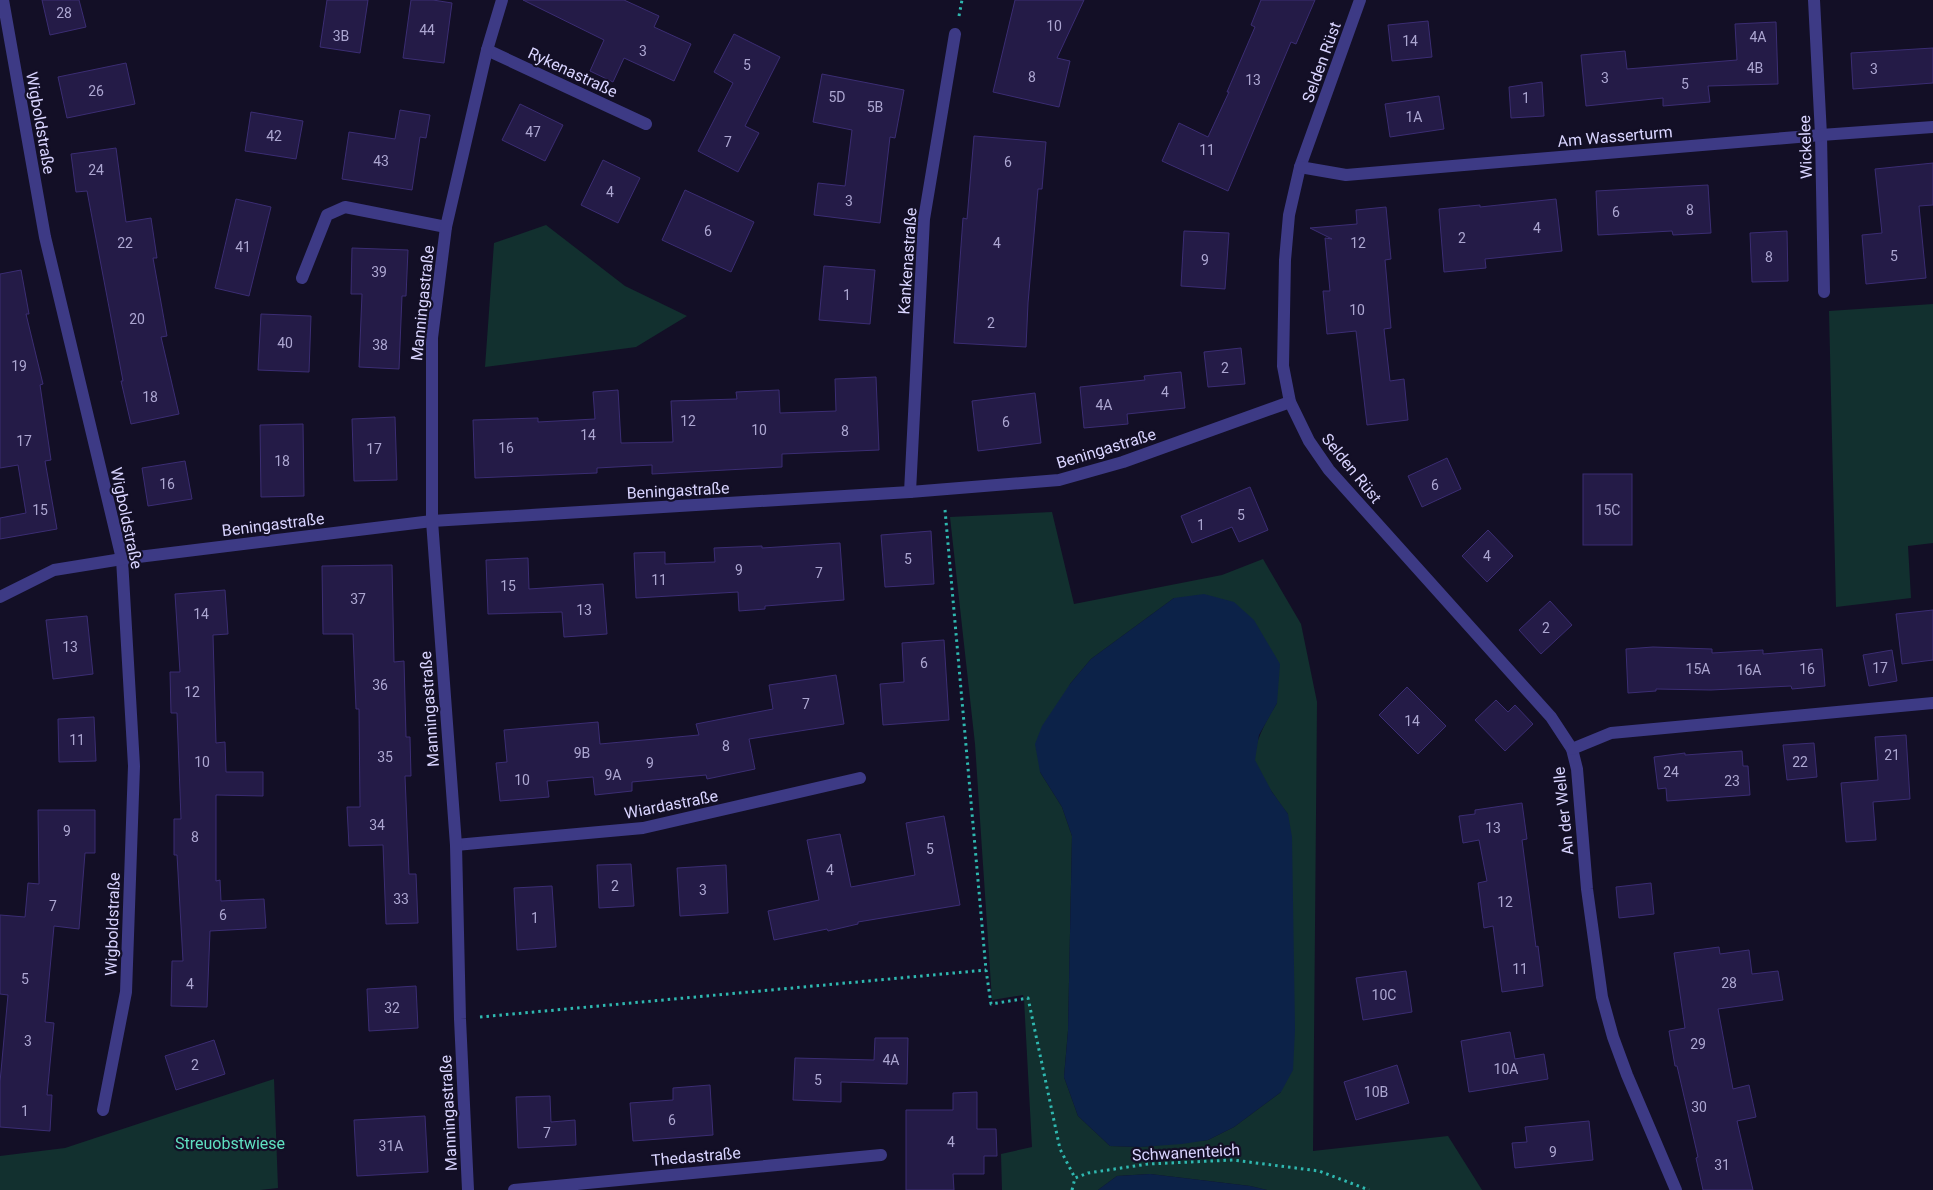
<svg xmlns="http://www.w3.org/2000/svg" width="1933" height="1190" font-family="Roboto,sans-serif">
  <rect width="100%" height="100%" fill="#130f26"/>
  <g fill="#12302f" fill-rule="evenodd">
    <polygon points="546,225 625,286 687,316 636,347 485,367 494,243"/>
    <polygon points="1933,304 1933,543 1908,546 1911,598 1836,607 1829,311"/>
    <path d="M1052,512L1074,604L1222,575L1263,559L1301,624L1317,702L1313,1151L1448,1136L1482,1190H1267L1250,1186L1150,1174L1117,1176L1098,1190H1002L1001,1154L1032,1147L1024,999L1023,995L992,1000L975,744L950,517ZM1174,598L1277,703C1269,716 1252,745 1255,761C1257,772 1280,804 1288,814L1281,1092L1234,1127L1208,1140L1140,1147L1110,1146L1078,1116L1064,1077L1068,1031L1072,836L1062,807L1040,772L1070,684L1091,659Z"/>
    <polygon points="274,1079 278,1188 260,1190 0,1190 0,1156 65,1148"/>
  </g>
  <g fill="#0c2248">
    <polygon points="1204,594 1234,602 1254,620 1280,664 1277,703 1259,735 1255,760 1272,792 1288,814 1292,837 1295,1030 1293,1070 1281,1092 1234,1127 1208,1140 1182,1144 1140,1147 1110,1146 1078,1116 1064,1077 1068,1031 1072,836 1062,807 1040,772 1035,744 1042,726 1070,684 1091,659 1174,598"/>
    <polygon points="1150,1174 1250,1186 1267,1190 1098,1190 1117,1176"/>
  </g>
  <g fill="#241b47" stroke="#3b2d73">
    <polygon points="42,0 79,0 86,27 50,35"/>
    <polygon points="327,0 368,0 360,53 320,47"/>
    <polygon points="411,0 433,0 452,3 444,63 403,58"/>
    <polygon points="523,0 624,0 659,16 654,27 691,44 674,81 624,58 613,82 590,71 604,40"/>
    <polygon points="1015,0 1084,0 1057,58 1070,61 1059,107 993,92"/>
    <polygon points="1261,0 1315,0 1296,44 1291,42 1228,191 1162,161 1179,123 1208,137 1229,92 1227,92 1255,27 1251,25"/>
    <polygon points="1428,21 1432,57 1392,61 1388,25"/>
    <polygon points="1776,22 1778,84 1708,86 1710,102 1663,106 1663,98 1586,106 1581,55 1625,51 1627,69 1737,60 1735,24"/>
    <polygon points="734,34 780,57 745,126 759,133 738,172 698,151 733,83 714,72"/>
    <polygon points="1933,48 1933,83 1853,89 1851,53"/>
    <polygon points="126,63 135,104 67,118 58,77"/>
    <polygon points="822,74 904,90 895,138 890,137 880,223 814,215 818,183 845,186 852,130 813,122"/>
    <polygon points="1542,82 1544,116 1511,118 1509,87"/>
    <polygon points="1439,96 1444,129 1390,137 1385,104"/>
    <polygon points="520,104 563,125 545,161 502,140"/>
    <polygon points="400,110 430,115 426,138 420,137 412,190 342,179 349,132 395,139"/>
    <polygon points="251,112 303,121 296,159 245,151"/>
    <polygon points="974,136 1046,142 1042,189 1038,189 1028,303 1026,347 954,343 963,218 967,219"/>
    <polygon points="116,148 126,222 151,218 157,258 153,258 167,336 161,337 179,414 131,424 121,381 123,381 87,191 76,192 71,154"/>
    <polygon points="603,160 640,178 618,223 581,205"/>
    <polygon points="1933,163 1933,205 1919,206 1926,278 1866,284 1862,235 1882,233 1875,169"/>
    <polygon points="1708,185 1711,233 1673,235 1672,231 1598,235 1596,191"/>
    <polygon points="685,190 754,222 731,272 662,240"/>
    <polygon points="236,199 271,207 249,296 215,288"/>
    <polygon points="1556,199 1562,251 1485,259 1486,268 1444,272 1439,209 1480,205 1480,207"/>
    <polygon points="1386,207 1391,259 1385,260 1391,328 1384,329 1390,381 1404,379 1408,420 1367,425 1356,331 1327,334 1323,291 1330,291 1325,238 1332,239 1310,228 1357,224 1356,210"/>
    <polygon points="1184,231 1229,233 1225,289 1181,286"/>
    <polygon points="1787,231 1788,281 1752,282 1750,233"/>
    <polygon points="352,248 408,250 406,296 402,296 399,369 359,367 362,294 351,294"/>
    <polygon points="824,266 875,270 870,324 819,320"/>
    <polygon points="21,270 29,314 26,314 43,384 40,385 51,460 45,461 57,529 0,539 0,518 26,513 18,465 0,468 0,274"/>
    <polygon points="261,314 311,316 309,372 258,370"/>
    <polygon points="1241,348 1245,384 1208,387 1204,352"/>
    <polygon points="1181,372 1185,408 1127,414 1128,424 1084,428 1080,387 1145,380 1144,376"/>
    <polygon points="876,377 879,450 782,454 782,467 652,474 652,465 597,468 597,473 475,478 473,420 538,418 538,422 595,419 593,392 618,390 621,443 673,442 671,401 737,399 736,392 779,390 780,413 836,411 835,379"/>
    <polygon points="1035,393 1041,443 978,451 972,401"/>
    <polygon points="395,417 397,480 354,481 352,419"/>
    <polygon points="303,424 304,496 261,497 260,425"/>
    <polygon points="1447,458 1461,489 1422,507 1408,476"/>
    <polygon points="185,461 192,499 148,506 142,468"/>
    <rect x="1583" y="474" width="49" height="71"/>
    <polygon points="1250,487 1268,530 1239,542 1232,527 1192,543 1181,516"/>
    <polygon points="1488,530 1513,556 1487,582 1462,556"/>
    <polygon points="931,531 934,584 885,587 881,535"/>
    <polygon points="840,543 844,600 765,606 765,609 739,611 738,592 636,598 634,553 665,552 665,564 715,562 714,548 762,546 762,548"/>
    <polygon points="528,558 529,589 603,584 607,634 564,637 562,612 488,614 486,560"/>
    <polygon points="392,565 394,662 404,661 406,737 410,737 411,776 405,776 409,874 416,874 418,923 386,924 383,845 349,846 347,807 360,807 359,709 356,709 353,634 323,634 322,566"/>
    <polygon points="225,590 228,634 213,635 216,743 225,742 226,772 263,772 263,796 216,795 216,881 220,880 221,901 264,899 266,928 210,931 207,1007 171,1006 172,961 183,961 177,855 174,855 174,819 181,819 177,713 171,713 170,672 180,672 175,594"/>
    <polygon points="1550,601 1572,625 1541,654 1519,630"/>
    <polygon points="1933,610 1933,660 1902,664 1896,614"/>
    <polygon points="87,616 93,674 53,679 46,620"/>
    <polygon points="944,640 949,720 883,725 880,684 904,682 902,643"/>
    <polygon points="1653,647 1712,649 1712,653 1763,650 1763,654 1822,649 1825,686 1792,689 1791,686 1711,690 1656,689 1656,691 1628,693 1626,649"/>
    <polygon points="1892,650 1897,681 1869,686 1863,655"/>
    <polygon points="836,675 844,724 749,739 755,769 707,779 706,775 632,782 632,791 595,795 593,777 547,781 549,797 500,801 496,763 507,762 504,730 598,722 600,744 699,735 696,724 773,709 769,685"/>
    <polygon points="1407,687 1446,726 1418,754 1379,715"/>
    <polygon points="1496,700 1508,712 1515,705 1533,724 1505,751 1475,720"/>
    <polygon points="94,717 96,761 59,762 58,719"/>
    <polygon points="1906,735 1910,799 1873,802 1876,840 1846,842 1841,783 1878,780 1875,737"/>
    <polygon points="1814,743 1817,777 1787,780 1783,745"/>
    <polygon points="1742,751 1743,766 1748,766 1750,795 1667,801 1666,788 1658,789 1654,757 1685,753 1685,755"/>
    <polygon points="1522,803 1527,839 1522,840 1536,947 1538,946 1543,986 1502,992 1493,926 1484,928 1478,883 1487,881 1479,840 1463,843 1459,816 1475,814 1475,810"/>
    <polygon points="38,810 95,810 95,853 85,853 79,929 54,926 45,1022 54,1023 47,1095 52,1095 50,1131 0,1127 0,1082 8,995 0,994 0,915 25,917 28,883 39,884"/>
    <polygon points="944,816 960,905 858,922 858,924 828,931 827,929 774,940 768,911 819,900 807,840 840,834 851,887 915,875 906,823"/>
    <polygon points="631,864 634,906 599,908 597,865"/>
    <polygon points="726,865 728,913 680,916 677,868"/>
    <polygon points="1651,883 1654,914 1619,918 1616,887"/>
    <polygon points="552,886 556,947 517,950 514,888"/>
    <polygon points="1719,947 1720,954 1749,950 1752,974 1778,971 1783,1000 1718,1009 1733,1089 1749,1085 1756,1117 1737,1121 1753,1190 1703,1190 1696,1158 1698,1157 1677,1066 1675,1066 1669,1031 1685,1028 1674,953"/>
    <polygon points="1406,971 1412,1012 1363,1020 1356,978"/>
    <polygon points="416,986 418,1028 369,1031 367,989"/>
    <polygon points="1510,1032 1515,1059 1544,1054 1548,1079 1469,1092 1461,1041"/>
    <polygon points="875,1038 908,1038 907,1084 841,1082 841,1102 793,1100 795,1058 874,1060"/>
    <polygon points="214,1040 225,1074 176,1090 165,1056"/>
    <polygon points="1397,1065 1409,1103 1356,1120 1344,1082"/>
    <polygon points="710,1085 713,1135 633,1141 630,1103 673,1100 673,1088"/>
    <polygon points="977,1092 977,1129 996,1129 997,1156 984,1156 984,1174 953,1174 954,1190 906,1190 906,1110 953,1110 953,1093"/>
    <polygon points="550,1096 551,1122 575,1120 576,1145 518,1148 516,1097"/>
    <polygon points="425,1116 428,1172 357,1176 354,1120"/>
    <polygon points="1589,1121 1593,1160 1515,1168 1512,1143 1527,1142 1525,1127"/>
  </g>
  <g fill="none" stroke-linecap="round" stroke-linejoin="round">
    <g stroke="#2fb8b0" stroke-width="3" stroke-dasharray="2.5 4" stroke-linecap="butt">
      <polyline points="959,16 962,0"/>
      <polyline points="945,510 986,970 991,1004 1028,998 1060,1149 1075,1178"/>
      <polyline points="480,1017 986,970"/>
      <polyline points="1072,1190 1075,1178 1088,1173 1148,1164 1233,1160 1319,1171 1369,1190"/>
    </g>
    <g stroke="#3d3a85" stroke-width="12">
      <polyline points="3,0 45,237 122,559 134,766 126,992 103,1110"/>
      <polyline points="1360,0 1300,167 1289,215 1285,260 1283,366 1290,402 1309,441 1329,470 1551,717 1572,749 1577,769 1587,889 1602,997 1613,1037 1627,1075 1676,1190"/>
      <polyline points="1814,0 1821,135 1824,292"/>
      <polyline points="487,50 646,124"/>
      <polyline points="1300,167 1346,175 1821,135 1933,127"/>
      <polyline points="302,278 327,215 345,207 446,227"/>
      <polyline points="910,492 924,219 955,34"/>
      <polyline points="0,597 54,570 122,559 432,521 910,492 1059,480 1123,462 1290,402"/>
      <polyline points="1572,749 1611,733 1933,703"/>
      <polyline points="456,845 643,828 860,778"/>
      <polyline points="468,1190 460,1019 456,845 432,521 432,338 446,227 487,50 502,0"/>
      <polyline points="514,1190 881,1155"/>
    </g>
  </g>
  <g text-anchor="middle" stroke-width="4.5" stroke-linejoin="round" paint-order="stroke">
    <g font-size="14" fill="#aca6d1">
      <text x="64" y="18">28</text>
      <text x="1054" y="31">10</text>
      <text x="427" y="35">44</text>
      <text x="341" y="41">3B</text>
      <text x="1758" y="42">4A</text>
      <text x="1410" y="46">14</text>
      <text x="643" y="56">3</text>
      <text x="747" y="70">5</text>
      <text x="1755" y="73">4B</text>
      <text x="1874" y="74">3</text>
      <text x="1032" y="82">8</text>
      <text x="1605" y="83">3</text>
      <text x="1253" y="85">13</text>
      <text x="1685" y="89">5</text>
      <text x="96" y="96">26</text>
      <text x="837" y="102">5D</text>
      <text x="1526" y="103">1</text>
      <text x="875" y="112">5B</text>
      <text x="1414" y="122">1A</text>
      <text x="533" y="137">47</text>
      <text x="274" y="141">42</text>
      <text x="728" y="147">7</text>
      <text x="1207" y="155">11</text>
      <text x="381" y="166">43</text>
      <text x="1008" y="167">6</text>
      <text x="96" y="175">24</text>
      <text x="610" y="197">4</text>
      <text x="849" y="206">3</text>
      <text x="1690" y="215">8</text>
      <text x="1616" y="217">6</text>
      <text x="1537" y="233">4</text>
      <text x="708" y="236">6</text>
      <text x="1462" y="243">2</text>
      <text x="125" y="248">22</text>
      <text x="997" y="248">4</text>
      <text x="1358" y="248">12</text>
      <text x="243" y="252">41</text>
      <text x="1894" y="261">5</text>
      <text x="1769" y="262">8</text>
      <text x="1205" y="265">9</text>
      <text x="379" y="277">39</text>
      <text x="847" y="300">1</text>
      <text x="1357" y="315">10</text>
      <text x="137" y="324">20</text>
      <text x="991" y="328">2</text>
      <text x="285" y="348">40</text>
      <text x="380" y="350">38</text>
      <text x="19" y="371">19</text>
      <text x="1225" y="373">2</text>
      <text x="1165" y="397">4</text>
      <text x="150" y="402">18</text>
      <text x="1104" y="410">4A</text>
      <text x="688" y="426">12</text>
      <text x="1006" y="427">6</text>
      <text x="759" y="435">10</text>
      <text x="845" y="436">8</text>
      <text x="588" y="440">14</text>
      <text x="24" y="446">17</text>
      <text x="506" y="453">16</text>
      <text x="374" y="454">17</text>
      <text x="282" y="466">18</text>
      <text x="167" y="489">16</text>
      <text x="1435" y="490">6</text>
      <text x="40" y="515">15</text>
      <text x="1608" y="515">15C</text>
      <text x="1241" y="520">5</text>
      <text x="1201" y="530">1</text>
      <text x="1487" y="561">4</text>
      <text x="908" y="564">5</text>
      <text x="739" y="575">9</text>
      <text x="819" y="578">7</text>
      <text x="659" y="585">11</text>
      <text x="508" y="591">15</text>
      <text x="358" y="604">37</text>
      <text x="584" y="615">13</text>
      <text x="201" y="619">14</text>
      <text x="1546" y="633">2</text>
      <text x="70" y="652">13</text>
      <text x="924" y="668">6</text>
      <text x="1880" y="673">17</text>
      <text x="1698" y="674">15A</text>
      <text x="1807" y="674">16</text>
      <text x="1749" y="675">16A</text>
      <text x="380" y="690">36</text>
      <text x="192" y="697">12</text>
      <text x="806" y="709">7</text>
      <text x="1412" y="726">14</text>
      <text x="77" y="745">11</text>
      <text x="726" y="751">8</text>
      <text x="582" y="758">9B</text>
      <text x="1892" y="760">21</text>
      <text x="385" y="762">35</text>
      <text x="202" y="767">10</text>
      <text x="1800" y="767">22</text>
      <text x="650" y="768">9</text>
      <text x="1671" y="777">24</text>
      <text x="613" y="780">9A</text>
      <text x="522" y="785">10</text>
      <text x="1732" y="786">23</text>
      <text x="377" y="830">34</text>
      <text x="1493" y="833">13</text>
      <text x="67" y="836">9</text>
      <text x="195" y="842">8</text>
      <text x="930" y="854">5</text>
      <text x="830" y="875">4</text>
      <text x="615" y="891">2</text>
      <text x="703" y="895">3</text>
      <text x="401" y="904">33</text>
      <text x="1505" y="907">12</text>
      <text x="53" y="911">7</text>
      <text x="223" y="920">6</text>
      <text x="535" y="923">1</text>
      <text x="1520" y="974">11</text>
      <text x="25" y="984">5</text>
      <text x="1729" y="988">28</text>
      <text x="190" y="989">4</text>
      <text x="1384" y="1000">10C</text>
      <text x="392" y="1013">32</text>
      <text x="28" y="1046">3</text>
      <text x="1698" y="1049">29</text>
      <text x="891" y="1065">4A</text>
      <text x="195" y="1070">2</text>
      <text x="1506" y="1074">10A</text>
      <text x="818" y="1085">5</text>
      <text x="1376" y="1097">10B</text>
      <text x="1699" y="1112">30</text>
      <text x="25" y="1116">1</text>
      <text x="672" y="1125">6</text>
      <text x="547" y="1138">7</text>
      <text x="951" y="1147">4</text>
      <text x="391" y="1151">31A</text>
      <text x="1553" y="1157">9</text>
      <text x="1722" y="1170">31</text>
    </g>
    <g font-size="16" fill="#d9d4ff" stroke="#130f26">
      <text transform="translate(1321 62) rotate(-70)" y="6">Selden Rüst</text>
      <text transform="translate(573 72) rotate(25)" y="6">Rykenastraße</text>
      <text transform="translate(41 123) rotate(80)" y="6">Wigboldstraße</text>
      <text transform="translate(1615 136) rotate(-5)" y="6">Am Wasserturm</text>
      <text transform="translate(1805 147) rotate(-92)" y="6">Wickelee</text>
      <text transform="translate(907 261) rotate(-86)" y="6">Kankenastraße</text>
      <text transform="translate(422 303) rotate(-84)" y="6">Manningastraße</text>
      <text transform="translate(1106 448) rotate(-17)" y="6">Beningastraße</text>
      <text transform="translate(1352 468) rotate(51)" y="6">Selden Rüst</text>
      <text transform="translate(678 490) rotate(-3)" y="6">Beningastraße</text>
      <text transform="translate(127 518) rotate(78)" y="6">Wigboldstraße</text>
      <text transform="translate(273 524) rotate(-7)" y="6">Beningastraße</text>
      <text transform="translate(429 709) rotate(-94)" y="6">Manningastraße</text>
      <text transform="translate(671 804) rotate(-11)" y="6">Wiardastraße</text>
      <text transform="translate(1563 811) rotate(-96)" y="6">An der Welle</text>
      <text transform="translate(112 924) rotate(-88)" y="6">Wigboldstraße</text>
      <text transform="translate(448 1113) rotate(-93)" y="6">Manningastraße</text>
      <text transform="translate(1186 1152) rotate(-3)" y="6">Schwanenteich</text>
      <text transform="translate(696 1156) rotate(-5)" y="6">Thedastraße</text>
    </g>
    <g font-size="16" fill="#5fe0c0" stroke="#130f26">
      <text x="230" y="1149">Streuobstwiese</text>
    </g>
  </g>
</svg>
